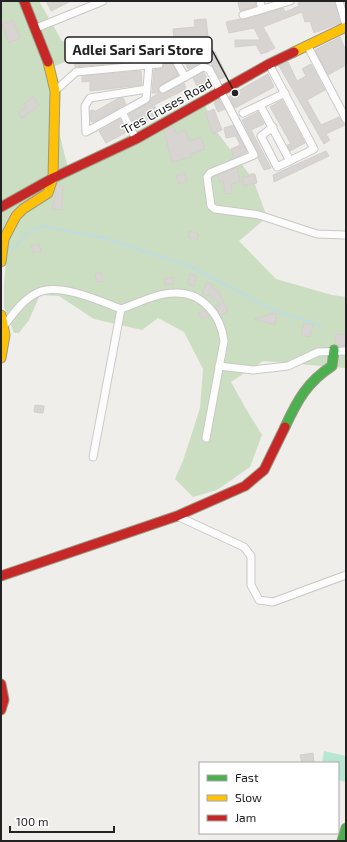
<svg xmlns="http://www.w3.org/2000/svg" width="347" height="842" font-family="'Exo 2',sans-serif">
  <rect width="100%" height="100%" fill="#f0eeeb"/>
  <polygon fill="#cbdec1" points="1,1 39,1 62,41 101,50 136,45 149,52 76,57 53,67 55,116 68,168 201,96 217,132 253,179 267,217 239,241 276,279 332,295 346,297 346,368 263,361 231,382 246,409 262,435 250,467 217,490 193,497 175,479 183,461 200,408 203,369 184,332 158,318 142,330 94,319 59,296 40,295 29,320 19,333 14,333 4,307 4,285 7,250 1,251"/>
  <polygon fill="#b7e6d2" points="324,751 346,756 346,782 338,780 338,763 322,763"/>
  <g fill="none" stroke-linecap="round" stroke-linejoin="round">
    <polyline stroke="#bfdbe3" stroke-width="2" points="9,250 19,243 27,233 42,226 104,238 194,268 271,309 322,326"/>
  </g>
  <g fill="#d7d4d2" stroke="#d3d0cc">
    <polygon points="46,1 71,1 51,11"/>
    <polygon points="241,1 255,1 256,6 240,11 238,2"/>
    <polygon points="306,1 334,1 340,23 314,33 310,21 305,22 302,12 263,27 275,48 267,52 261,54 256,45 235,47 235,40 260,40 254,28 229,33 226,22 240,19 244,20 283,8 285,12 299,6 298,3"/>
    <polygon points="206,19 208,36 174,40 173,29 195,27 194,20"/>
    <polygon points="13,20 20,38 9,43 2,24"/>
    <polygon points="340,37 346,51 346,65 328,75 315,50"/>
    <polygon points="179,48 181,54 172,58 173,65 178,75 161,85 158,89 160,93 163,94 184,83 186,89 154,105 159,114 135,126 129,114 148,103 151,98 159,93 152,93 154,70 162,68 164,63 161,59 152,60 152,54 167,53"/>
    <polygon points="215,52 227,76 220,79 207,56"/>
    <polygon points="145,54 145,60 140,61 75,67 74,60"/>
    <polygon points="192,55 198,64 188,69 184,60"/>
    <polygon points="288,62 297,81 306,76 302,69 311,64 325,90 307,100 321,125 339,117 345,125 326,134 330,140 324,144 279,66"/>
    <polygon points="141,71 142,85 90,91 90,81 82,82 82,76"/>
    <polygon points="203,72 211,84 199,90 193,78"/>
    <polygon points="268,74 274,87 235,108 229,96"/>
    <polygon points="33,97 39,105 22,118 18,113 26,107 24,104"/>
    <polygon points="119,98 123,98 126,104 94,122 91,122 90,111 94,110 94,112"/>
    <polygon points="219,99 225,109 218,112 214,103"/>
    <polygon points="282,100 305,143 290,151 287,145 291,144 270,107"/>
    <polygon points="214,109 222,130 213,134 205,113"/>
    <polygon points="258,112 264,124 251,130 271,168 264,170 258,158 258,153 242,120"/>
    <polygon points="120,119 127,132 106,143 99,131"/>
    <polygon points="233,125 247,152 234,158 231,149 240,145 236,136 226,138 224,128"/>
    <polygon points="173,126 176,133 185,130 190,141 201,137 205,149 191,154 191,157 172,162 164,131"/>
    <polygon points="326,151 329,156 274,182 273,175"/>
    <polygon points="237,167 240,182 231,184 232,193 226,194 223,181 220,182 217,175"/>
    <polygon points="184,173 187,181 179,184 176,176"/>
    <polygon points="250,174 255,174 257,183 244,186 242,177 250,176"/>
    <polygon points="57,185 63,186 62,210 52,209"/>
    <polygon points="190,231 199,234 197,240 188,237"/>
    <polygon points="39,244 41,251 33,253 31,246"/>
    <polygon points="101,272 103,281 97,282 95,274"/>
    <polygon points="190,274 196,276 194,286 188,284"/>
    <polygon points="173,277 174,284 165,285 164,279"/>
    <polygon points="207,282 213,285 212,287 221,294 220,296 228,311 220,315 215,307 221,304 208,294 208,296 202,293"/>
    <polygon points="205,310 209,316 202,319 199,313"/>
    <polygon points="270,313 277,314 275,325 254,319 269,315"/>
    <polygon points="304,323 313,325 310,337 301,335"/>
    <polygon points="336,334 346,335 345,346 335,344"/>
    <polygon points="35,405 44,406 43,413 34,412"/>
    <polygon points="313,753 314,763 302,763 300,755"/>
  </g>
  <g fill="none" stroke-linecap="round" stroke-linejoin="round">
    <g stroke="#c9c8c7" stroke-width="9">
      <g id="street">
        <polyline points="260,1 262,9"/>
        <polyline points="339,1 346,25"/>
        <polyline points="243,15 290,1"/>
        <polyline points="34,29 103,1"/>
        <polyline points="307,45 346,119"/>
        <polyline points="177,63 185,77"/>
        <polyline points="269,64 314,149 277,167 261,136 273,127"/>
        <polyline points="147,89 90,98 85,106 86,132 146,99 149,65"/>
        <polyline points="163,89 203,67 209,69 254,155 210,173 207,177 211,206 215,209 259,215 317,234 346,235"/>
        <polyline points="55,91 76,72 159,64"/>
        <polyline points="260,105 290,161"/>
        <polyline points="122,112 136,139"/>
        <polyline points="243,113 285,93"/>
        <path d="M4,326C13,314 24,298 39,292C60,283 100,301 121,309C138,303 157,293 175,293C203,292 221,316 224,341L206,438"/>
        <polyline points="219,366 253,370 288,366 318,352 346,351"/>
        <polyline points="93,457 121,309"/>
        <polyline points="177,516 244,547 251,556 251,585 259,600 273,602 346,575"/>
      </g>
    </g>
    <g stroke="#999a82" stroke-width="11">
      <g id="fast">
        <path d="M285,427C297,401 307,382 332,366L334,350"/>
        <polyline points="342,841 346,828"/>
      </g>
    </g>
    <g stroke="#999a82" stroke-width="11">
      <g id="slow">
        <polyline points="294,52 346,27"/>
        <polyline points="1,262 4,239 16,216 23,209 48,193 53,178 55,91 48,62"/>
        <polyline points="1,315 5,335 1,358"/>
      </g>
    </g>
    <g stroke="#999a82" stroke-width="11">
      <g id="jam">
        <polyline points="24,1 48,62"/>
        <polyline points="1,207 53,178 136,139 269,64 294,52"/>
        <polyline points="1,576 177,516 245,486 264,470 285,427"/>
        <polyline points="1,684 4,700 1,710"/>
      </g>
    </g>
    <use href="#street" stroke="#fdfcfc" stroke-width="7"/>
    <use href="#fast" stroke="#4caf50" stroke-width="9"/>
    <use href="#slow" stroke="#ffc107" stroke-width="9"/>
    <use href="#jam" stroke="#c62828" stroke-width="9"/>
  </g>
  <g text-anchor="middle" stroke-width="3" stroke-linejoin="round" paint-order="stroke">
    <g font-size="13" fill="#222" stroke="#fff">
      <text transform="translate(167 106) rotate(-29)" y="5">Tres Cruses Road</text>
    </g>
  </g>
  <path fill="none" stroke="#222" stroke-width="1.5" d="M235 93L212 50"/>
  <circle fill="#222" stroke="#fff" stroke-width="1.5" cx="235" cy="93" r="4"/>
  <rect fill="#fff" stroke="#222" stroke-width="1.5" x="65" y="37" width="147" height="26" rx="4"/>
  <g font-size="14" text-anchor="middle" font-weight="bold" fill="#222">
    <text x="138" y="55">Adlei Sari Sari Store</text>
  </g>
  <rect width="347" height="842" fill="none" stroke="#222222" stroke-width="4"/>
  <rect x="199" y="762" width="140" height="72" fill="#ffffff" stroke="#a7a7a7"/>
  <rect x="207" y="775" width="20" height="6" fill="#4caf50" stroke="#a7a7a7"/>
  <text x="235" y="782" font-size="12" fill="#222222">Fast</text>
  <rect x="207" y="795" width="20" height="6" fill="#ffc107" stroke="#a7a7a7"/>
  <text x="235" y="802" font-size="12" fill="#222222">Slow</text>
  <rect x="207" y="815" width="20" height="6" fill="#c62828" stroke="#a7a7a7"/>
  <text x="235" y="822" font-size="12" fill="#222222">Jam</text>
  <path d="M10 826v6h104v-6" fill="none" stroke="#222222" stroke-width="2"/>
  <text x="16" y="826" font-size="12" fill="#222222" stroke="#ffffff" stroke-width="3" paint-order="stroke">100 m</text>
</svg>
